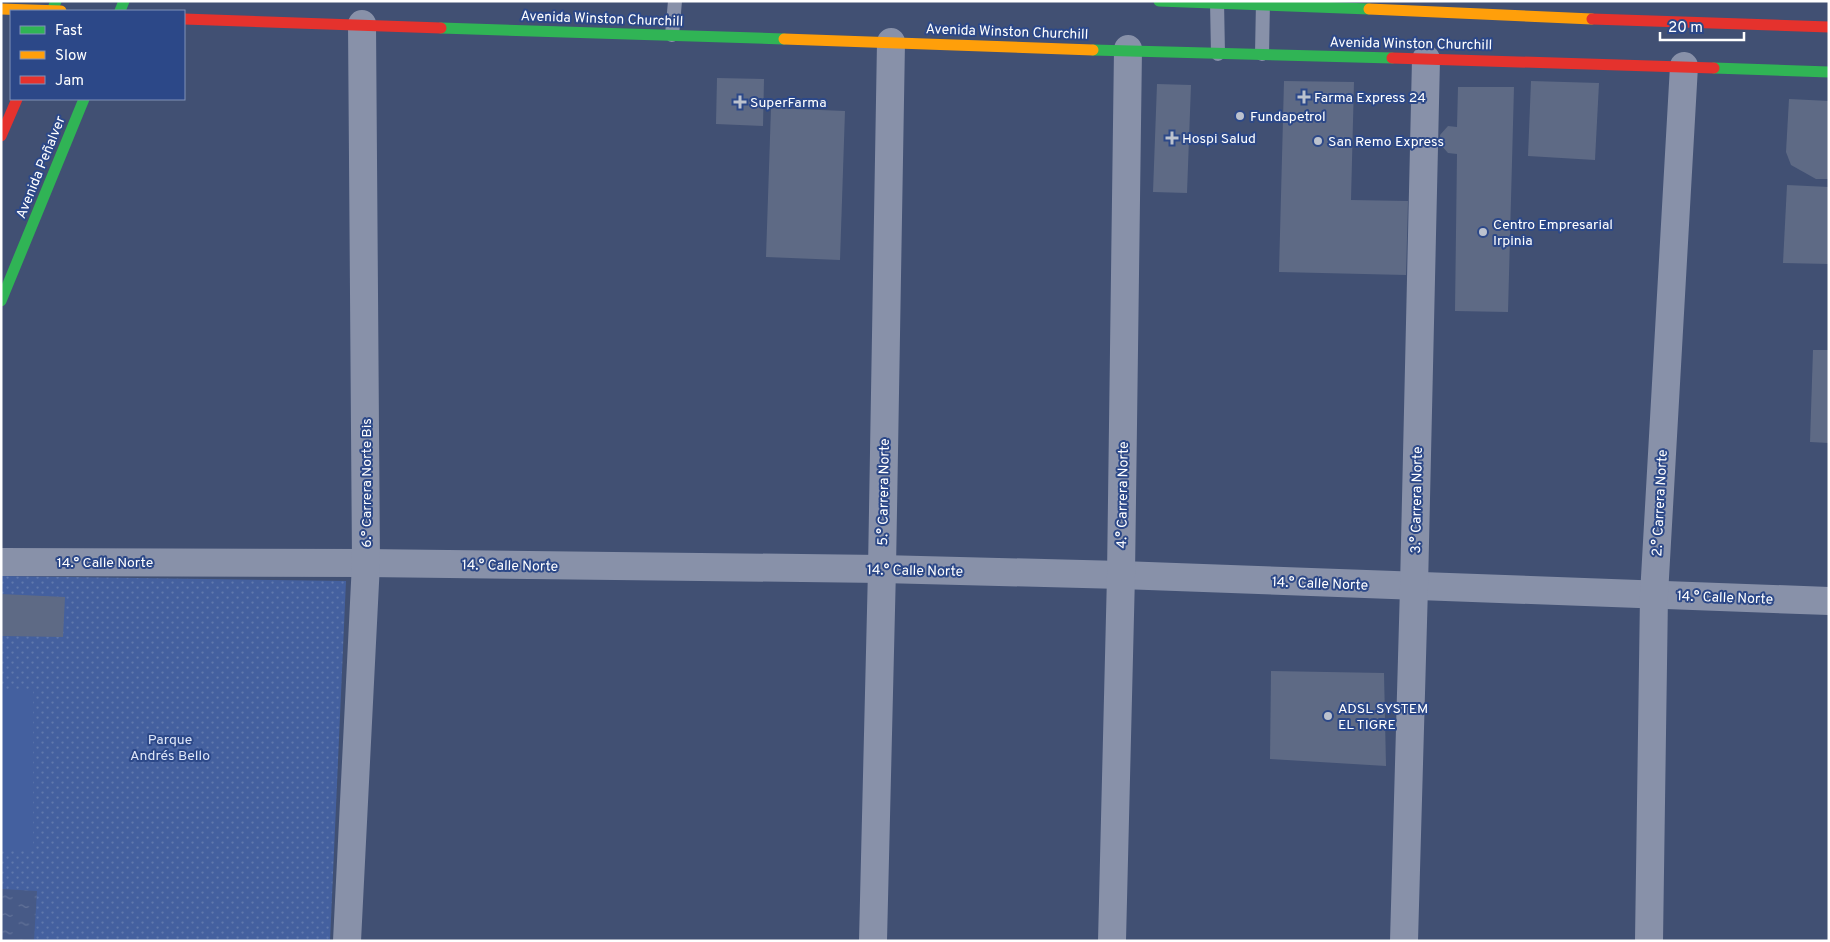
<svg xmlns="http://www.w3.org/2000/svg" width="1830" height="942" font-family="Overpass,sans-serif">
  <defs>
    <pattern id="grass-dots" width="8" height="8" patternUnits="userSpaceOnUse" patternTransform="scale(1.25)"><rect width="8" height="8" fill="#44609f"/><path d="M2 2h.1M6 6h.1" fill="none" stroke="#6078ad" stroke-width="1.8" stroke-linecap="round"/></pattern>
    <pattern id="water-ripples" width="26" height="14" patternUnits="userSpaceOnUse" patternTransform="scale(1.25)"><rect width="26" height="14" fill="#475a87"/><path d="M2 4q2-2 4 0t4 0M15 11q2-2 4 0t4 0" fill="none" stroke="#637399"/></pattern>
  </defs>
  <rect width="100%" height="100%" fill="#415073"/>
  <polygon fill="url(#grass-dots)" points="1,576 346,581 330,941 1,941"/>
  <rect fill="#44609f" x="1" y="691" width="32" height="160"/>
  <polygon fill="url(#water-ripples)" points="1,889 37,891 34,941 1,941"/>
  <g fill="#5e6a85">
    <polygon points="717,78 764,79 763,126 716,124"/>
    <polygon points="1284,81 1354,82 1351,200 1408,201 1406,275 1279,272"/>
    <polygon points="1531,81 1599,83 1595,160 1528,156"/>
    <polygon points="1157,84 1191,85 1187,193 1153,192"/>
    <polygon points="1458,87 1514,87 1508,312 1455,311 1457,154 1448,153 1441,145 1440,135 1448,126 1457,127"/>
    <polygon points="1789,99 1829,101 1829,179 1816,179 1791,165 1786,152"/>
    <polygon points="771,108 845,111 840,260 766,257"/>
    <polygon points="1787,185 1829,187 1829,264 1783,263"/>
    <polygon points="1813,350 1829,350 1829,443 1810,442"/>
    <polygon points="1,594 65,597 63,637 1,636"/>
    <polygon points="1271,671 1384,673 1386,766 1270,759"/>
  </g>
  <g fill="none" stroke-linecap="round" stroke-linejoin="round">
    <g stroke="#8891a9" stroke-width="14">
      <polyline points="1217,1 1218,54"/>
      <polyline points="672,35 675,1"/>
      <polyline points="1262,54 1263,1"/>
    </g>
    <g stroke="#8891a9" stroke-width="28">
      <polyline points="1,562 366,563 882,569 1121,575 1829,601"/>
      <polyline points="347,941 366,563 362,24"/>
      <polyline points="873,941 882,569 891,42"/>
      <polyline points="1112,941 1121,575 1128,49"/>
      <polyline points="1404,941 1414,587 1426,59"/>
      <polyline points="1649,941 1654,595 1684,66"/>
    </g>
    <g stroke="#30b455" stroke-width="11">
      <polyline points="1159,1 1369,9"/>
      <polyline points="52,11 56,1"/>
      <polyline points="120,11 124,1"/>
      <polyline points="441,28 784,39"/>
      <polyline points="1093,50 1392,58"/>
      <polyline points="1714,68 1829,72"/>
      <polyline points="1,301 84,99"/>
    </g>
    <g stroke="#ff9f0a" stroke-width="11">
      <polyline points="1,9 61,11"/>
      <polyline points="1369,9 1592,19"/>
      <polyline points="784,39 1093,50"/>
    </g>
    <g stroke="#e5322d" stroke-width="11">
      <polyline points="184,19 441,28"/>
      <polyline points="1592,19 1829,27"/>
      <polyline points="1392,58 1714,68"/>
      <polyline points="1,136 17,99"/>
    </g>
  </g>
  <g fill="#bcc2ce" stroke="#2c4888" stroke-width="2">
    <path d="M1301.5 89.5h5v5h5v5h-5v5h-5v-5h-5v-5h5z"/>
    <path d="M737.5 94.5h5v5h5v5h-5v5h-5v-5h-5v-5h5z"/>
    <circle cx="1240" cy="116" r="5"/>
    <path d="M1169.5 130.5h5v5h5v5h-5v5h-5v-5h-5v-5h5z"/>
    <circle cx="1318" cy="141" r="5"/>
    <circle cx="1483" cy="232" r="5"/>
    <circle cx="1328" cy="716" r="5"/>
  </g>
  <g text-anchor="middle" stroke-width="4" stroke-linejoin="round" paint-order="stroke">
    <g font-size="14" fill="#fff" stroke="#2c4888">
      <text transform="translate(602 18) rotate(2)" y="5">Avenida Winston Churchill</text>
      <text transform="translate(1007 31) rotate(2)" y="5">Avenida Winston Churchill</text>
      <text transform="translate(1411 43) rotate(1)" y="5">Avenida Winston Churchill</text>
      <text transform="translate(40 167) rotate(-68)" y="5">Avenida Peñalver</text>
      <text transform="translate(366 483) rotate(-90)" y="5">6.° Carrera Norte Bis</text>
      <text transform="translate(883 492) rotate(-89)" y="5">5.° Carrera Norte</text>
      <text transform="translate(1122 495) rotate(-89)" y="5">4.° Carrera Norte</text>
      <text transform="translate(1416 500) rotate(-89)" y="5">3.° Carrera Norte</text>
      <text transform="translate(1659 503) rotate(-87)" y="5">2.° Carrera Norte</text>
      <text x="105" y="567">14.° Calle Norte</text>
      <text transform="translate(510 565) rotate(1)" y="5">14.° Calle Norte</text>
      <text transform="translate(915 570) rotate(1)" y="5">14.° Calle Norte</text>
      <text transform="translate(1320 583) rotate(2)" y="5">14.° Calle Norte</text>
      <text transform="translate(1725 597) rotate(2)" y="5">14.° Calle Norte</text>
    </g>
    <g font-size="14" fill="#fff" stroke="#2c4888" text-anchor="start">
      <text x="1314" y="102">Farma Express 24</text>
      <text x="750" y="107">SuperFarma</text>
      <text x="1250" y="121">Fundapetrol</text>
      <text x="1182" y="143">Hospi Salud</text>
      <text x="1328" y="146">San Remo Express</text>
      <text x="1493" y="229">Centro Empresarial<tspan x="1493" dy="16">Irpinia</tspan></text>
      <text x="1338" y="713">ADSL SYSTEM<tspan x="1338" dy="16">EL TIGRE</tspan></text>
    </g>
    <g font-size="14" fill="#dde5f7" stroke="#2c4888">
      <text x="170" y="744">Parque<tspan x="170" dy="16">Andrés Bello</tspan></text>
    </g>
  </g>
  <rect width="1830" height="942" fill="none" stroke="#ffffff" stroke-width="5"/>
  <rect x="10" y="10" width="175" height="90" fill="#2c4888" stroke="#8091b8"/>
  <rect x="20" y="26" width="25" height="8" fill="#30b455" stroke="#8091b8"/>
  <text x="55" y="35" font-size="15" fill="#ffffff">Fast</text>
  <rect x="20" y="51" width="25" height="8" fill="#ff9f0a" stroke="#8091b8"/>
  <text x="55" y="60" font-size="15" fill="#ffffff">Slow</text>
  <rect x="20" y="76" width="25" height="8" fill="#e5322d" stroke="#8091b8"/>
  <text x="55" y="85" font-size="15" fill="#ffffff">Jam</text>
  <path d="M1660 32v8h84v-8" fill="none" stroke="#ffffff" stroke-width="2.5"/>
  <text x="1668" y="32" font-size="15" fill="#ffffff" stroke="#2c4888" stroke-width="4" paint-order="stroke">20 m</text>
</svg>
